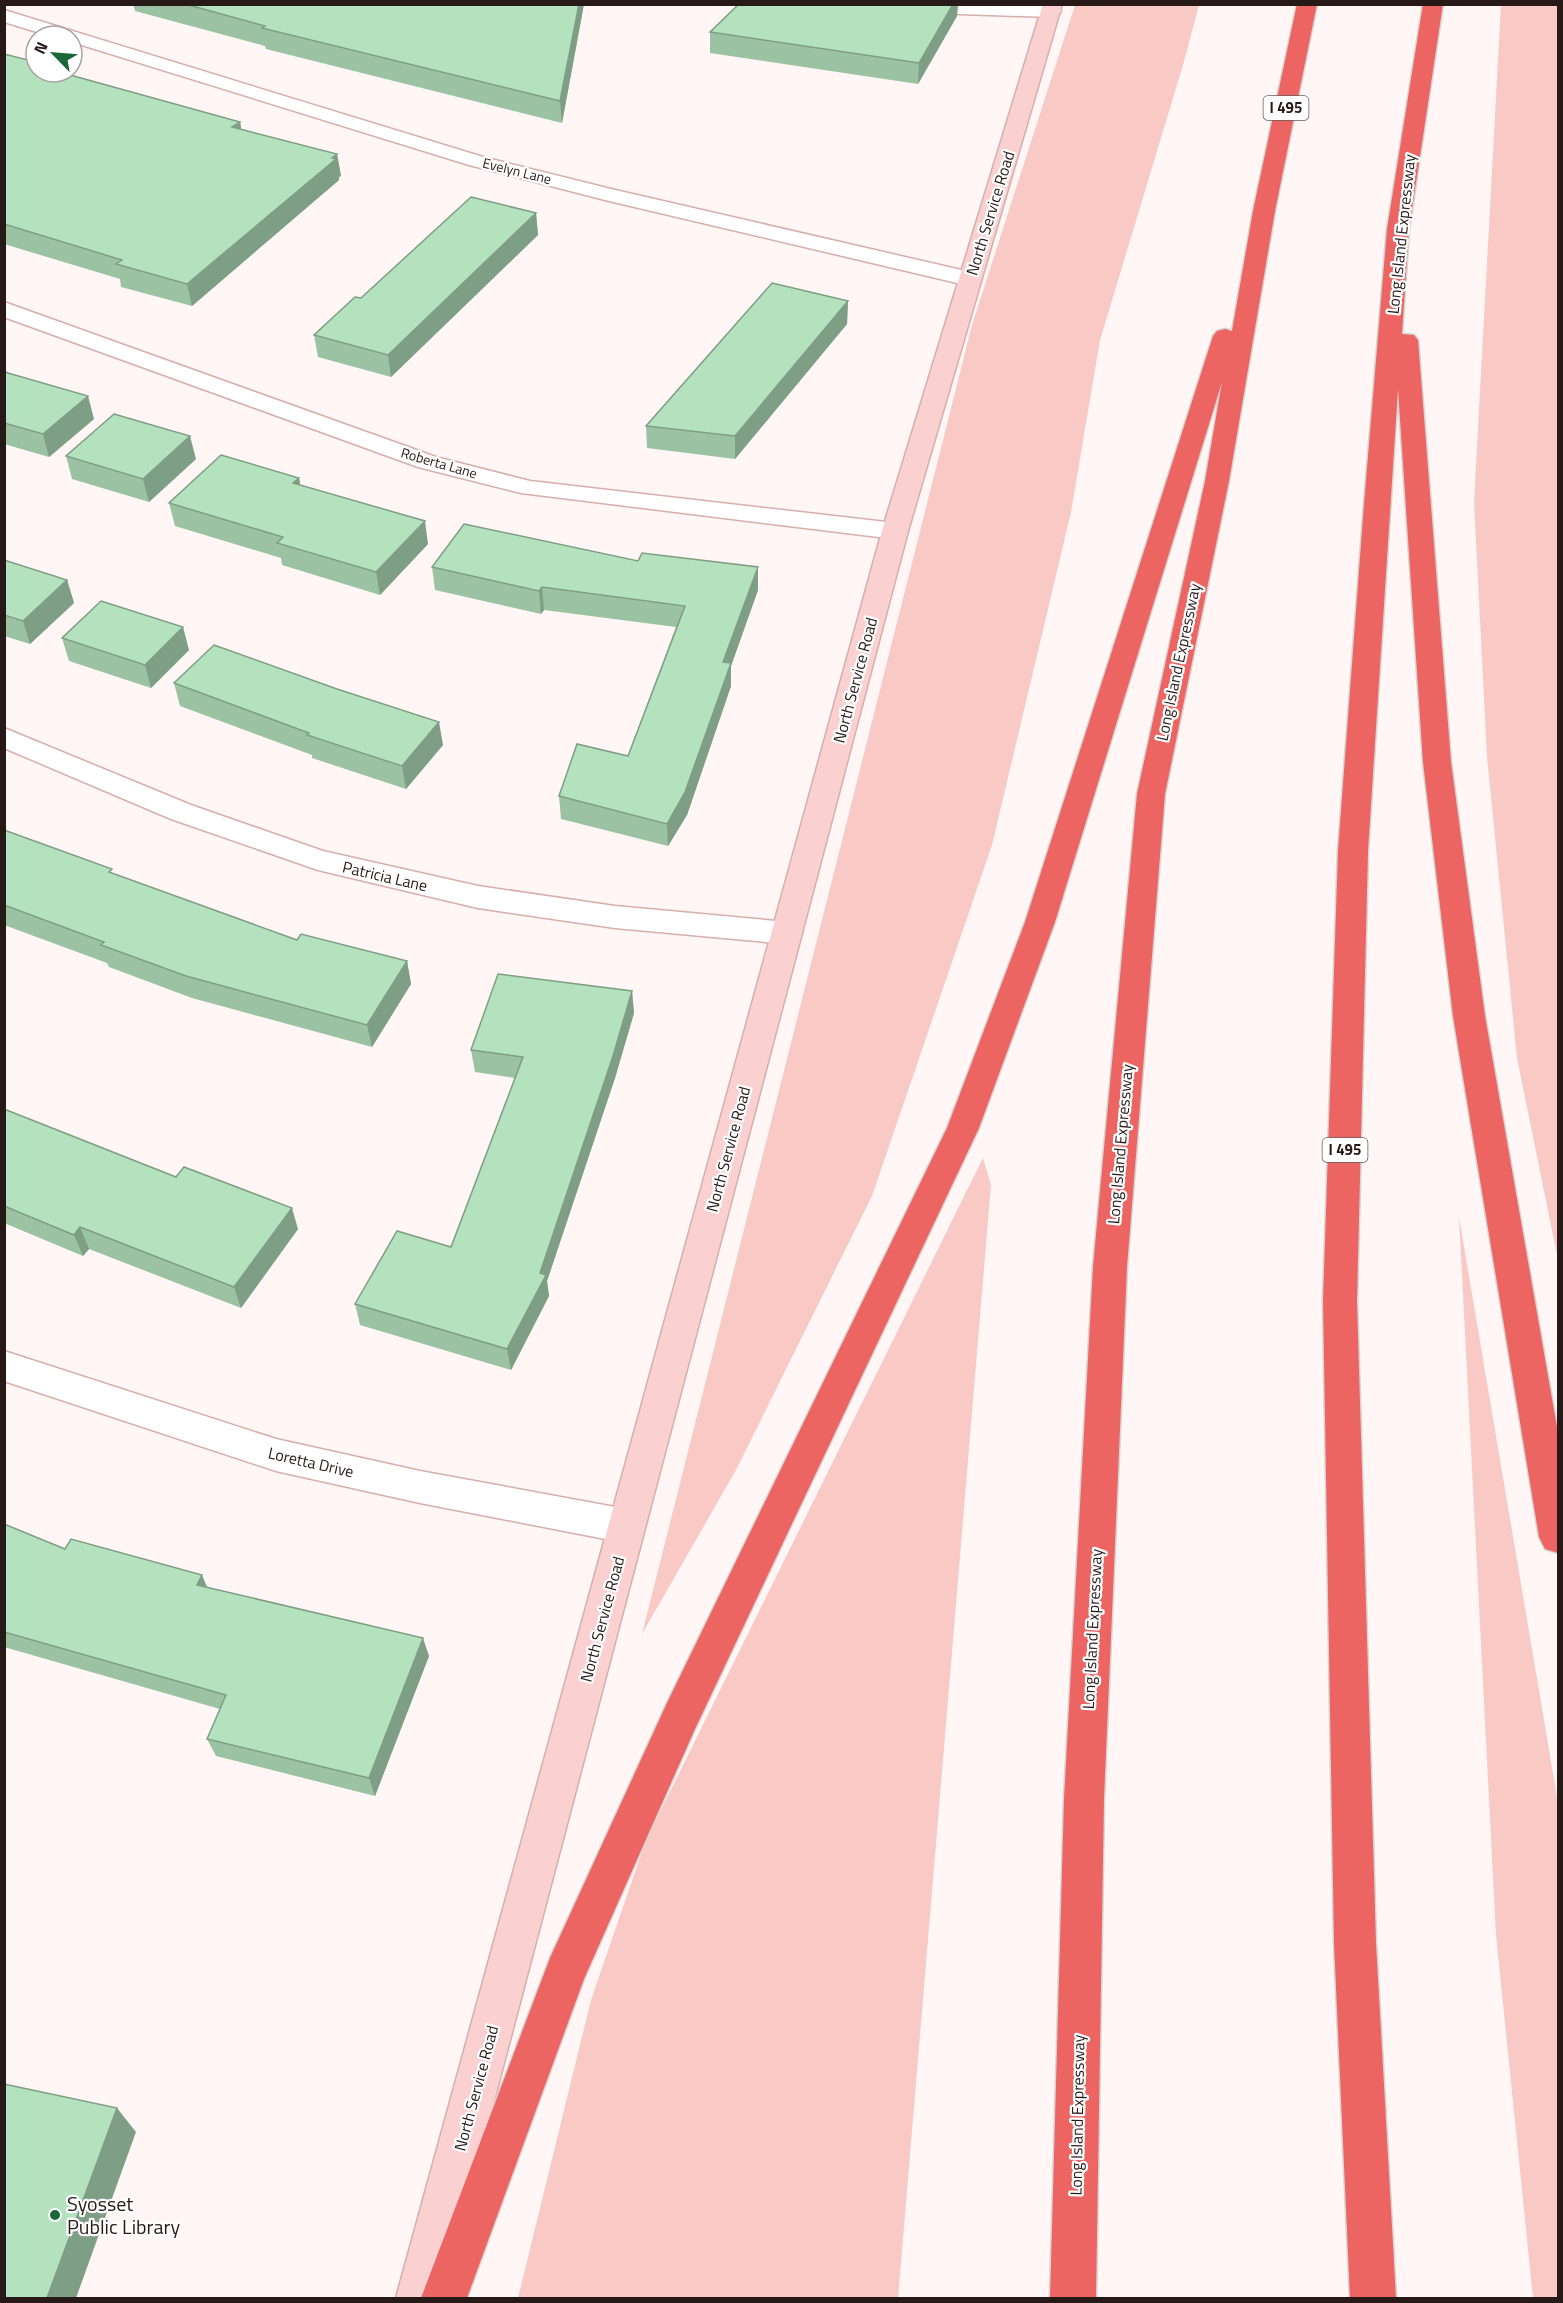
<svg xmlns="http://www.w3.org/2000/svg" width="1563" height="2303" font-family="'Titillium Web',sans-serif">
  <rect width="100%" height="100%" fill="#fff6f5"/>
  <g fill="#f9c9c5">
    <polygon points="1075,5 1199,5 1183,65 1100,340 1071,512 992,845 872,1196 736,1470 642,1634 972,325"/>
    <polygon points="1501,5 1558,5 1558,1260 1517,1058 1487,757 1474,502"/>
    <polygon points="983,1158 991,1185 898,2298 518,2298 591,2000 646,1840"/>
    <polygon points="1459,1217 1558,1803 1558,2298 1533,2298 1496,1935"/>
  </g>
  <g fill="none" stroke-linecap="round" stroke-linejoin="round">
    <g stroke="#d7aeab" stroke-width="3">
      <g id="street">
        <polygon points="836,4 1030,4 1058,7 1061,11 1058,15 1051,17 845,10 838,8"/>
        <polygon points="4,10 483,157 611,189 970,272 978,274 981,279 978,284 970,286 609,201 469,165 72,42 72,36 50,36 4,22"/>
        <polygon points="4,302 436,457 530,481 895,523 904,526 908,531 904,536 895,539 521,493 418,467 4,317"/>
        <polygon points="4,728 191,805 323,851 478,886 615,906 787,922 798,925 802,933 798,941 787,944 615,928 478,908 318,870 171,819 4,748"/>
        <polygon points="4,1351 276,1439 420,1471 626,1509 639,1514 645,1526 639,1538 626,1543 420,1503 276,1471 4,1381"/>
      </g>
    </g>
    <g stroke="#d7aeab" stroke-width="3">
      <polygon id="secondary" points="1043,4 1062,4 908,531 442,2298 396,2298 882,531"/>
    </g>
    <g stroke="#d8d6d5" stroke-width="3">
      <g id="highway">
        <polygon points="1297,4 1317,4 1275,211 1229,481 1165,794 1127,1267 1104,1799 1096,2298 1050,2298 1064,1799 1093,1267 1137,794 1205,481 1222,382 1055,922 979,1128 695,1729 584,1979 467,2298 421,2298 550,1958 667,1703 947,1128 1025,922 1213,336 1217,331 1225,329 1232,331 1253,211"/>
        <polygon points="1423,4 1443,4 1409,229 1402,334 1414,335 1418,340 1451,762 1485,1016 1558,1433 1558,1553 1545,1549 1539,1537 1453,1016 1423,762 1398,389 1368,851 1357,1301 1376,1943 1396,2298 1350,2298 1334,1943 1323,1301 1338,851 1364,504 1387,229"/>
      </g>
    </g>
    <use href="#street" fill="#fff" fill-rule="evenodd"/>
    <use href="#secondary" fill="#fad1d0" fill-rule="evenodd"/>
    <use href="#highway" fill="#ed6562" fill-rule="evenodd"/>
  </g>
  <g fill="#9bc2a3">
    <polygon points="133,4 584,4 562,123 266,49 265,46 135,11"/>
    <polygon points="739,4 958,4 957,16 918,84 710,53 710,32"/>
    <polygon points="4,54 69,75 240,122 241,129 337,154 341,176 339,177 339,180 192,306 121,287 120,279 4,244"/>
    <polygon points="536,213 538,235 391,377 318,357 314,335 361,298"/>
    <polygon points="848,301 847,324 735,459 647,448 646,426"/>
    <polygon points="4,371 94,419 49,457 4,444"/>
    <polygon points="66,456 196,459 149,502 72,479"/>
    <polygon points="299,478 300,485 428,544 380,595 282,565 281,558 175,526 169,503"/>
    <polygon points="4,560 67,580 74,603 30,644 4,636"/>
    <polygon points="432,567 758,590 731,666 731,686 687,815 668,846 561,819 559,796 628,756 676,627 544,610 541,614 435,590"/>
    <polygon points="62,638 189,650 151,688 69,661"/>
    <polygon points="174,683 443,745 406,789 312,758 312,755 180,706"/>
    <polygon points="4,830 114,874 297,940 407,961 411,984 372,1047 192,998 109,967 107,963 4,925"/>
    <polygon points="632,991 634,1013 615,1078 547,1281 549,1296 511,1370 360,1325 355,1304 451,1247 515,1078 475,1072 471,1050"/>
    <polygon points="4,1109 298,1229 241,1308 89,1249 83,1256 4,1223"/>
    <polygon points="4,1524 65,1549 208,1587 429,1656 375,1796 216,1756 207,1739 220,1709 4,1647"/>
  </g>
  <g fill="#7e9e85">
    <polygon points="579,4 584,4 562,123 560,101"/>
    <polygon points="953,4 958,4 957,16 918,84 919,63"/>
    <polygon points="240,122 244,144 232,127"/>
    <polygon points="337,154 341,176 339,177 339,180 192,306 187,284"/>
    <polygon points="536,213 538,235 391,377 388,355"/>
    <polygon points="848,301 847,324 735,459 735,436"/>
    <polygon points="88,396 94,419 49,457 43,434"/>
    <polygon points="190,436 196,459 149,502 143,479"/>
    <polygon points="299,478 303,500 293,483"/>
    <polygon points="425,521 428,544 380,595 376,572"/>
    <polygon points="758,567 758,590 731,666 731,686 687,815 668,846 667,824 723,662"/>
    <polygon points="67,580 74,603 30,644 23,621"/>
    <polygon points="542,587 544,610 541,614 539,591"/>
    <polygon points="183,627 189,650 151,688 145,665"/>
    <polygon points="439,722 443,745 406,789 402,766"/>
    <polygon points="407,961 411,984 372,1047 367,1025"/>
    <polygon points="632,991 634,1013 615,1078 547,1281 549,1296 511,1370 507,1349"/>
    <polygon points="292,1208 298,1229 241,1308 234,1287"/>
    <polygon points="80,1227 89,1249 83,1256 74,1235"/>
    <polygon points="202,1575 210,1594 197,1585"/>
    <polygon points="423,1638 429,1656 375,1796 369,1778"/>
    <polygon points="117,2108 136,2132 76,2298 47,2298"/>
  </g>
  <g fill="#b4e2be" stroke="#7e9e85" stroke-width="1.5">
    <polygon points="185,4 579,4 560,101 262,28 265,26"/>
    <polygon points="739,4 953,4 919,63 710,32"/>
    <polygon points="4,54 36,62 36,72 65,72 63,73 240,122 232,127 337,154 332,158 336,159 187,284 116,264 122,260 4,224"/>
    <polygon points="471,197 536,213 388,355 314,335 355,297 361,298"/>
    <polygon points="772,283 848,301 735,436 646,426"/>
    <polygon points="4,371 8,373 88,396 43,434 4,423"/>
    <polygon points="114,414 190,436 143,479 66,456"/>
    <polygon points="221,455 299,478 293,483 425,521 376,572 277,543 283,537 169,503"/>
    <polygon points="464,524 638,561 642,553 758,567 723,662 731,663 685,792 667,824 559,796 577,744 628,756 685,606 542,587 539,591 432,567"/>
    <polygon points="4,560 67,580 23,621 4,615"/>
    <polygon points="101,601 183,627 145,665 62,638"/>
    <polygon points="214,645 337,689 439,722 402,766 307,735 309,733 174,683"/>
    <polygon points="4,830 112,869 109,872 297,940 301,934 407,961 367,1025 186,976 101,945 104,942 4,905"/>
    <polygon points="498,974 632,991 613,1056 540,1273 546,1275 507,1349 355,1304 397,1231 451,1247 523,1057 471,1050"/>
    <polygon points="4,1109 176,1177 184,1167 292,1208 234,1287 80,1227 74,1235 4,1206"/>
    <polygon points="4,1524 65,1549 71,1539 202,1575 197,1585 423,1638 369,1778 207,1739 226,1695 4,1632"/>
    <polygon points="4,2084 117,2108 47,2298 4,2298"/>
  </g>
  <circle fill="#1a6837" stroke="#fff" stroke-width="2" cx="55" cy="2215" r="6"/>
  <g text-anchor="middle" stroke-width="4.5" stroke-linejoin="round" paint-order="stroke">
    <g font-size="14" fill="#271918" stroke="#fff">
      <text transform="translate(517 171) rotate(14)" y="5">Evelyn Lane</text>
      <text transform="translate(439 463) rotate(16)" y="5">Roberta Lane</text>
    </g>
    <g fill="#fff" stroke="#685e5d" stroke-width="1.5">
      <rect x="1263.5" y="96" width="45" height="24" rx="4.5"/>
      <rect x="1322.5" y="1138" width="45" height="24" rx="4.5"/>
    </g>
    <g font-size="15" font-weight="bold" fill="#271918">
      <text x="1286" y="113">I 495</text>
      <text x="1345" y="1155">I 495</text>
    </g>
    <g font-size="16" fill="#271918" stroke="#fff">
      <text transform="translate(990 213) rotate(-73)" y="6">North Service Road</text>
      <text transform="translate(1401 234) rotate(-84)" y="6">Long Island Expressway</text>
      <text transform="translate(1178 662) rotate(-78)" y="6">Long Island Expressway</text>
      <text transform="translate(855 680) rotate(-75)" y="6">North Service Road</text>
      <text transform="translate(385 876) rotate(13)" y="6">Patricia Lane</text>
      <text transform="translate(1120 1144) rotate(-85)" y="6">Long Island Expressway</text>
      <text transform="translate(728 1149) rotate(-75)" y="6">North Service Road</text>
      <text transform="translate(311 1462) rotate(13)" y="6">Loretta Drive</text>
      <text transform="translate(602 1619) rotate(-75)" y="6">North Service Road</text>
      <text transform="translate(1092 1629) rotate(-87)" y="6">Long Island Expressway</text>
      <text transform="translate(476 2088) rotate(-75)" y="6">North Service Road</text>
      <text transform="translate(1077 2115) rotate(-89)" y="6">Long Island Expressway</text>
    </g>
    <g font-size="20" fill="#271918" stroke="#fff" text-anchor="start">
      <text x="67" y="2211">Syosset<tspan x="67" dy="23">Public Library</tspan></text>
    </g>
  </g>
  <rect width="1563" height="2303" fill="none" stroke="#271918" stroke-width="12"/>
  <g transform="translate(54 54) rotate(295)"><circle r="28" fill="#ffffff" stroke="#a9a3a3" stroke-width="1.5"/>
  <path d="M0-4.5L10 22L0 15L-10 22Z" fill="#1a6837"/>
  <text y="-9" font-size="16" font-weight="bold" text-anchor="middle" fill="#271918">N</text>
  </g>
</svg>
